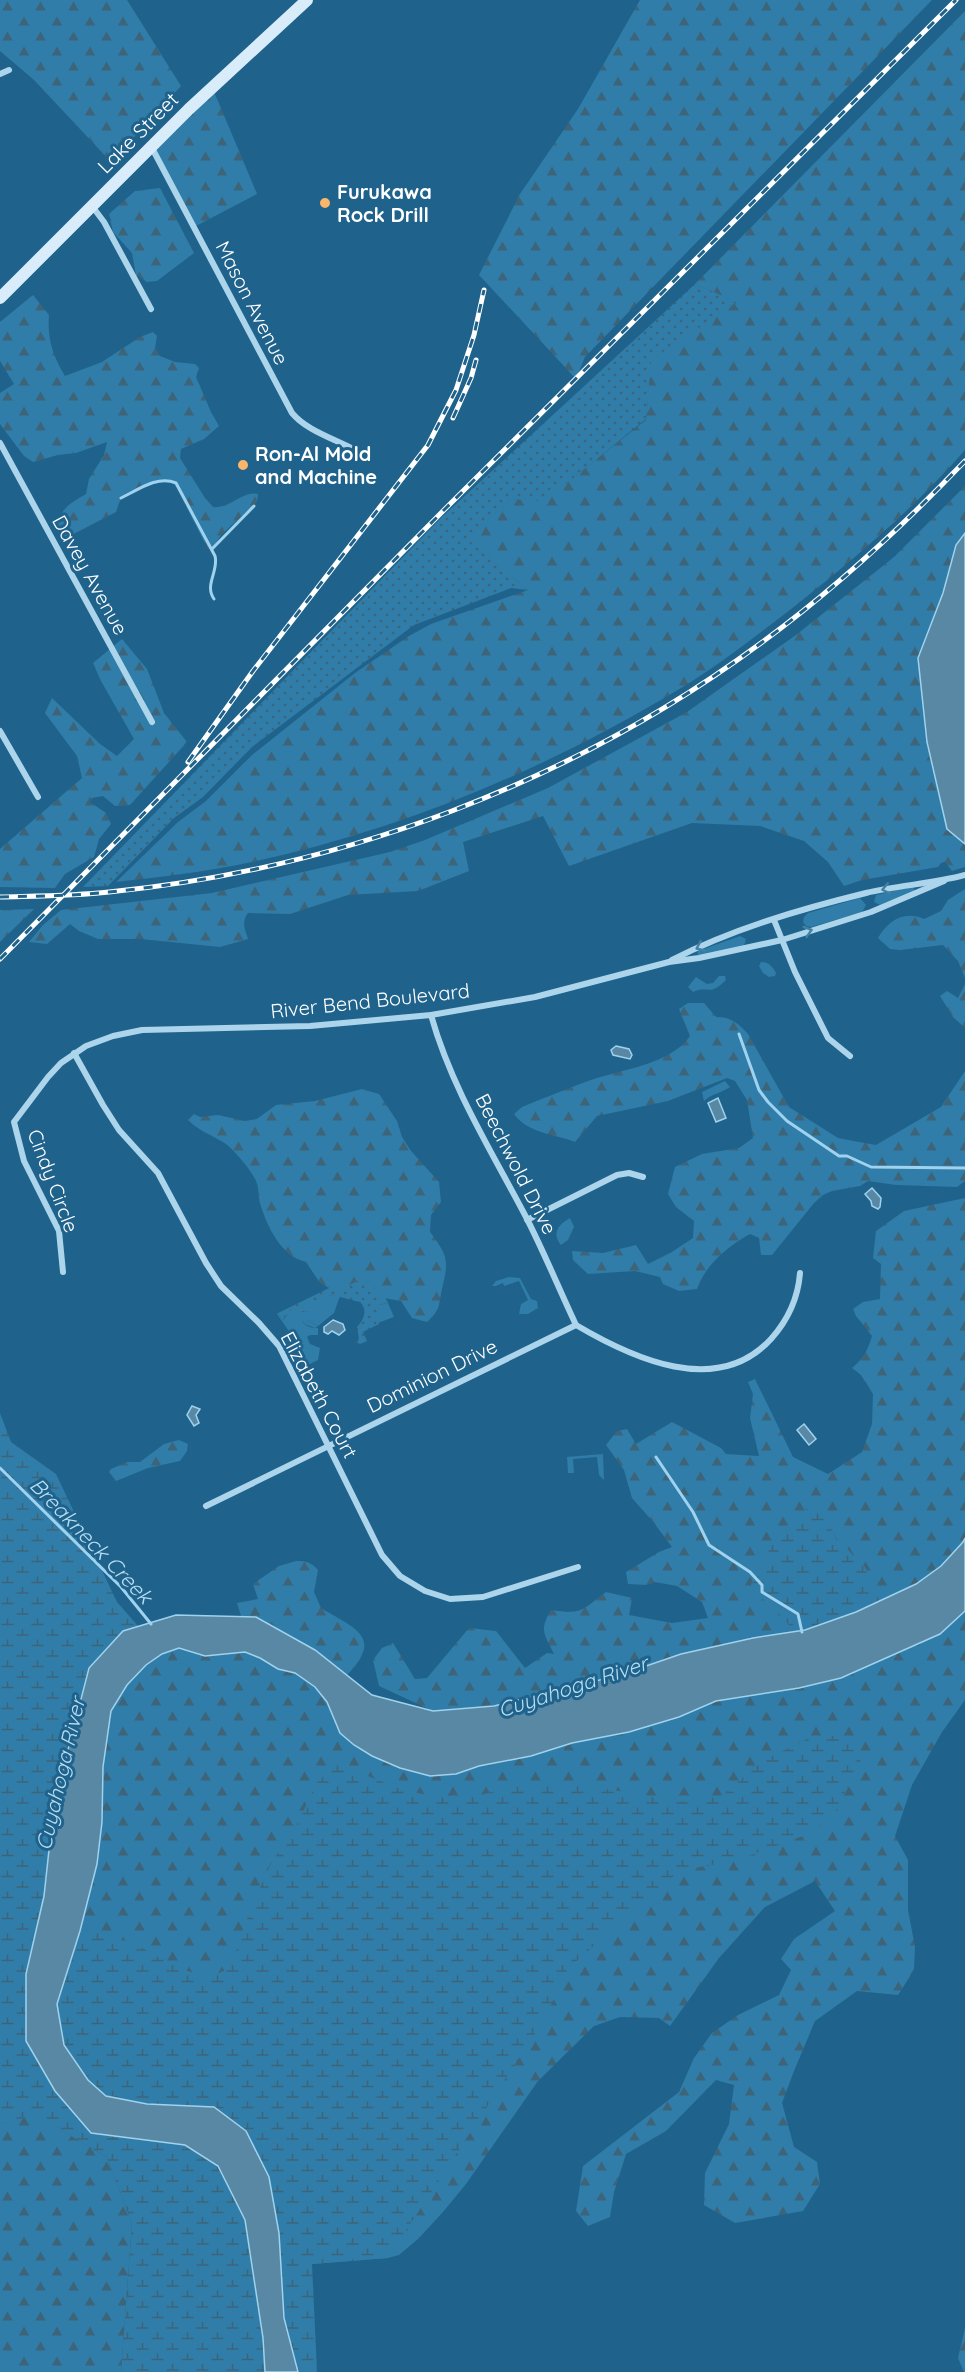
<svg xmlns="http://www.w3.org/2000/svg" width="965" height="2372" font-family="Quicksand,sans-serif">
  <defs>
    <pattern id="grass-dots" width="8" height="8" patternUnits="userSpaceOnUse" patternTransform="scale(1.5)"><rect width="8" height="8" fill="#2f7da8"/><path d="M2 2h.1M6 6h.1" fill="none" stroke="#3e647a" stroke-width="1.8" stroke-linecap="round"/></pattern>
    <pattern id="forest-firs" width="22" height="20" patternUnits="userSpaceOnUse" patternTransform="scale(1.5)"><rect width="22" height="20" fill="#2f7da8"/><path d="M5 1l3.5 6h-7zM16 11l3.5 6h-7z" fill="#3e647a"/></pattern>
    <pattern id="wetland-marsh" width="20" height="14" patternUnits="userSpaceOnUse" patternTransform="scale(1.5)"><rect width="20" height="14" fill="#2f7da8"/><path d="M1 5h8M5 5V1M11 12h8M15 12V8" fill="none" stroke="#3e647a"/></pattern>
  </defs>
  <rect width="100%" height="100%" fill="#1f638c"/>
  <g fill="url(#grass-dots)">
    <polygon points="695,284 738,302 652,360 646,419 544,502 510,499 468,539 528,590 511,588 414,625 252,747 203,797 174,818 108,886 83,887 442,517"/>
    <path d="M366,1270L380,1285L388,1303L383,1304L379,1310V1324L363,1332L367,1341L360,1344L356,1342L359,1339L357,1327C364,1320 368,1310 360,1302C334,1297 327,1288 305,1310L308,1313L307,1320L318,1326L315,1328L302,1323L298,1313L286,1315L283,1320L278,1313Z"/>
  </g>
  <g fill="url(#forest-firs)">
    <polygon points="0,0 127,0 181,86 111,162 34,80 0,51"/>
    <polygon points="640,0 932,0 585,357 576,379 479,275 520,194 578,109"/>
    <path d="M965,11V450C916,506 858,556 800,602C761,632 722,663 681,688C547,769 400,831 247,863C204,872 160,877 116,882L178,822L206,801L252,755L355,673L409,636L431,624L528,590L467,539L510,499L544,501L646,420L651,360L737,302L695,284Z"/>
    <polygon points="212,87 257,194 194,227 152,148"/>
    <polygon points="160,188 194,253 157,281 147,282 136,275 132,253 113,232 109,214 135,191"/>
    <path d="M33,295L49,315C47,339 53,356 65,376L102,362L140,337L153,332L157,336L155,348L160,356L175,362L195,364L199,368L196,377L211,412L219,426L204,439L181,449L180,458L205,498L213,507C230,509 243,490 258,494L257,502L221,535L213,547L208,549L173,481C156,476 137,491 121,498L116,512L64,539H59L56,526C60,521 59,518 62,513C67,504 78,499 86,494L89,479L104,455L107,442L76,453L58,455L33,462L24,456L0,424V393L14,384L0,361V322Z"/>
    <path d="M965,486V533L956,545L943,593L955,836L964,840L965,844V867L952,871L945,862L941,863L938,867L862,880L844,886L828,862L804,841L760,826L692,823L569,866L543,816L463,842L469,871L418,891L348,895L290,914L248,913C241,922 245,929 248,939L220,947L141,939H98L79,931L70,924L47,944L29,942L43,925L61,910L212,893L390,852L425,840L548,788L687,712L796,635L894,557Z"/>
    <polygon points="122,639 147,669 164,713 187,742 130,805 115,806 103,796 92,798 90,802 106,813 111,824 99,839 94,857 65,874 55,888 0,887 0,849 82,778 77,756 45,713 52,698 100,744 117,756 134,739 101,681 93,663"/>
    <path d="M965,889V978L958,961L943,945L900,950L890,949L878,938C888,920 905,910 924,919L941,911L948,900Z"/>
    <polygon points="34,909 0,942 0,910"/>
    <polygon points="965,984 965,1028 953,1017 940,996 947,991 958,998"/>
    <path d="M688,1003H704L716,1017C731,1017 738,1023 748,1034L789,1107L838,1138L859,1142L876,1145L941,1107L965,1071V1181L957,1187L896,1185L868,1181L860,1186L832,1191L823,1195L814,1203L772,1255H761L759,1238L750,1234C727,1247 706,1264 697,1289L679,1291L663,1284L660,1277L635,1271L588,1274L573,1260L572,1251L603,1253L636,1245L648,1264L672,1252L693,1238L694,1221L676,1207L668,1194L675,1167L702,1154L739,1148L753,1138L747,1100L735,1081L727,1078L668,1101L597,1116L575,1142C555,1134 527,1133 514,1114L522,1107C544,1098 566,1089 588,1081C619,1070 672,1064 690,1036L679,1009Z"/>
    <path d="M362,1089L379,1094L397,1121L402,1137L411,1151L439,1182L441,1202L431,1215L430,1232C448,1256 449,1260 442,1289C438,1307 441,1309 427,1322L412,1318L401,1301L384,1298L365,1278L335,1291L320,1283L306,1262C281,1256 267,1227 260,1203C258,1196 259,1187 256,1181C252,1171 232,1147 223,1142C211,1135 198,1130 188,1120L194,1114L200,1117L218,1115L245,1121L257,1119L276,1105L315,1101Z"/>
    <path d="M965,1198V1538L963,1542L941,1567L916,1584L856,1612L805,1630L753,1638L681,1654L620,1675L578,1686L494,1706L433,1711L379,1686L373,1660L382,1648L393,1643L415,1679L427,1678L469,1628L496,1631L525,1668L547,1653L554,1654C544,1634 539,1630 551,1610C582,1615 582,1610 606,1592L632,1598L629,1615L672,1623L708,1618L702,1602L677,1586L655,1582L647,1585L628,1584L626,1572L659,1552L672,1547L654,1523L632,1498L624,1470L606,1445L617,1431L627,1429L636,1444L672,1422L721,1448L726,1454L759,1456L750,1418L753,1394L748,1382L755,1379L793,1457L828,1474L862,1452L872,1424L873,1394L861,1375L852,1368C863,1359 868,1350 872,1336L856,1316L853,1309L863,1302L880,1299L881,1264L873,1258L876,1231L904,1211Z"/>
    <polygon points="179,1440 188,1444 187,1451 180,1461 148,1468 116,1481 109,1472 111,1469 127,1462 140,1462 164,1444"/>
    <path d="M296,1561C306,1561 311,1562 318,1570L314,1592L321,1608C353,1628 385,1636 347,1675L315,1650L256,1617L241,1616L237,1603L258,1599L253,1584L279,1566Z"/>
    <polygon points="965,1611 965,1700 942,1732 912,1785 895,1836 908,1860 908,1910 915,1947 914,1970 898,1995 857,1991 815,2021 794,2071 782,2103 794,2147 817,2162 820,2184 803,2211 735,2223 704,2205 705,2173 729,2124 734,2085 716,2080 666,2131 626,2154 614,2192 610,2217 588,2226 576,2211 583,2166 679,2092 694,2058 712,2033 738,2015 779,1995 791,1970 781,1959 794,1939 835,1911 815,1881 765,1907 719,1958 670,2026 659,2018 620,2017 594,2026 538,2081 466,2184 443,2212 419,2238 399,2255 388,2258 312,2264 269,2177 57,2004 80,1931 97,1864 102,1822 103,1768 111,1711 127,1685 146,1665 162,1654 179,1648 205,1656 244,1652 260,1658 278,1669 295,1673 315,1687 327,1702 340,1733 372,1756 400,1768 430,1776 456,1774 479,1766 531,1756 572,1743 679,1717 716,1701 799,1688 841,1678 940,1634"/>
    <polygon points="34,2114 107,2157 132,2223 121,2372 0,2372 0,2124"/>
    <polygon points="965,2328 965,2372 964,2372 958,2358"/>
  </g>
  <g fill="url(#wetland-marsh)">
    <polygon points="0,1413 11,1442 56,1474 117,1602 138,1626 123,1631 75,1721 54,1804 44,1896 26,1974 91,2133 185,2145 218,2166 245,2220 263,2338 265,2372 121,2372 132,2223 107,2157 35,2115 0,2124"/>
    <path d="M806,1509L816,1510L826,1517L838,1543L848,1550L865,1567L869,1579L882,1599C855,1613 824,1627 793,1632C786,1616 763,1603 751,1586L752,1581L762,1569L770,1547L778,1536Z"/>
    <polygon points="813,1736 846,1736 862,1758 835,1812 811,1833 735,1861 694,1868 666,1880 567,1970 544,2020 388,2258 312,2264 317,2372 298,2372 284,2318 279,2233 269,2177 147,2104 106,2096 88,2080 64,2045 57,2004 80,1931 106,1934 139,1946 176,1967 208,1978 230,1968 250,1911 270,1865 299,1821 316,1783 337,1764 406,1791 457,1800 523,1785 583,1785 691,1803 723,1795 762,1761"/>
  </g>
  <g fill="#2f7da8">
    <polygon points="910,887 913,887 915,891 880,905 874,902 876,895"/>
    <polygon points="860,898 866,905 862,912 811,927 806,926 803,922 804,917 808,913"/>
    <polygon points="740,936 746,939 744,946 701,956 697,954 698,951"/>
    <path d="M761,962C768,961 773,967 776,973L775,976L769,977L763,973L759,966Z"/>
    <path d="M719,976H725L726,980C710,997 707,985 693,992L688,987L696,977L707,984L713,983Z"/>
    <path d="M725,1081L730,1087C720,1094 712,1093 704,1101L702,1092Z"/>
    <path d="M570,1218L574,1227L568,1240L561,1245C551,1233 559,1224 570,1218Z"/>
    <polygon points="509,1277 520,1278 531,1299 537,1301 538,1308 528,1314 519,1314 521,1304 528,1300 519,1281 504,1286 503,1283 496,1286 492,1286 496,1281"/>
    <polygon points="324,1296 340,1296 334,1313 318,1326 307,1320 307,1311 300,1311 298,1308"/>
    <polygon points="388,1303 394,1317 378,1323 379,1305"/>
    <path d="M296,1309C302,1320 302,1328 318,1328V1335H310L307,1337L310,1344L320,1348L318,1360L308,1365L295,1340L277,1314L278,1313L283,1320L291,1310Z"/>
    <polygon points="603,1454 604,1480 599,1475 597,1457 573,1459 574,1473 568,1473 567,1457"/>
  </g>
  <g fill="#5988a4" stroke="#9fd2ee" stroke-width="1.5">
    <polygon points="965,533 965,844 947,829 927,742 918,658 943,593 956,545"/>
    <polygon points="616,1046 629,1049 632,1055 630,1059 613,1055 611,1050"/>
    <polygon points="718,1098 726,1118 716,1122 708,1103"/>
    <polygon points="872,1188 881,1198 880,1207 878,1209 872,1206 871,1201 865,1194"/>
    <polygon points="333,1320 343,1324 345,1330 339,1335 332,1331 328,1334 324,1332 324,1327"/>
    <polygon points="192,1406 200,1409 196,1415 199,1423 194,1426 187,1415"/>
    <polygon points="804,1424 816,1439 809,1445 797,1430"/>
    <polygon points="965,1538 965,1611 940,1634 841,1678 799,1688 716,1701 679,1717 629,1732 572,1743 531,1756 479,1766 456,1774 430,1776 400,1768 372,1756 354,1745 340,1733 327,1702 315,1687 295,1673 278,1669 260,1658 245,1652 205,1656 179,1648 162,1654 146,1665 127,1685 111,1711 103,1767 102,1822 97,1864 80,1931 57,2004 64,2045 88,2080 106,2096 147,2104 214,2107 246,2131 269,2177 279,2233 284,2318 298,2372 265,2372 263,2338 245,2220 218,2166 185,2145 91,2133 55,2091 26,2041 26,1974 44,1896 54,1804 89,1668 123,1631 176,1615 256,1617 315,1650 372,1695 433,1711 494,1706 620,1675 681,1654 753,1638 805,1630 856,1612 916,1584 941,1566 963,1542"/>
  </g>
  <g fill="none" stroke-linecap="round" stroke-linejoin="round">
    <g stroke="#9fd2ee" stroke-width="3">
      <path d="M121,498C138,490 157,475 176,483L215,556C219,571 204,585 214,599"/>
      <polyline points="212,549 254,506"/>
      <polyline points="739,1034 759,1090 768,1102 787,1121 839,1156 847,1156 871,1167 965,1168"/>
      <polyline points="656,1457 693,1512 709,1545 750,1572 762,1585 762,1592 798,1614 802,1632"/>
      <polyline points="0,1468 121,1587 151,1624"/>
    </g>
    <g stroke="#acd5ec" stroke-width="6">
      <polyline points="0,74 9,70"/>
      <path d="M152,148L292,413C306,430 332,438 351,448"/>
      <polyline points="92,206 104,222 151,309"/>
      <polyline points="0,443 152,722"/>
      <polyline points="0,731 38,797"/>
      <polyline points="774,920 795,972 828,1038 850,1056"/>
      <path d="M672,960C732,929 801,909 866,893C899,885 933,884 965,875"/>
      <path d="M431,1015C451,1087 492,1152 526,1217C544,1252 559,1289 576,1325"/>
      <polyline points="74,1053 103,1105 119,1130 158,1173 206,1263 221,1286 259,1323 279,1346 382,1555 400,1576 425,1591 450,1599 483,1597 578,1567"/>
      <polyline points="527,1220 617,1175 629,1173 643,1177"/>
      <polyline points="63,1272 59,1231 24,1161 14,1122 48,1077 61,1063 86,1046 113,1036 142,1030 310,1026 431,1015 535,997 669,962 699,958 782,940 871,912 944,881"/>
      <path d="M576,1325C632,1358 717,1398 771,1339C788,1320 798,1299 800,1273"/>
      <polyline points="206,1506 576,1325"/>
    </g>
    <polyline stroke="#d8ecf9" stroke-width="12" points="0,298 189,109 307,0"/>
    <g stroke="#fff" stroke-width="5">
      <g id="rail">
        <polyline points="453,418 471,378 476,360"/>
        <polyline points="188,762 253,671 428,445 456,390 474,335 484,290"/>
        <path d="M0,897C36,896 73,896 109,892C342,869 573,782 761,643C835,589 902,527 965,461"/>
        <polyline points="0,959 445,509 956,0"/>
      </g>
    </g>
    <use href="#rail" stroke="#1f638c" stroke-width="3" stroke-dasharray="9" stroke-linecap="butt"/>
  </g>
  <defs><path id="oneway-chevron" d="M-2-3.5L2.5 0L-2 3.5" fill="none" stroke-width="1.6" stroke-linecap="round" stroke-linejoin="round" transform="scale(1.5)"/></defs>
  <g stroke="#4280a4">
    <use href="#oneway-chevron" transform="translate(886 889) rotate(168)"/>
    <use href="#oneway-chevron" transform="translate(808 931) rotate(-17)"/>
    <use href="#oneway-chevron" transform="translate(700 947) rotate(157)"/>
  </g>
  <g fill="#fbb66b" stroke="#1f638c" stroke-width="2">
    <circle cx="325" cy="203" r="6"/>
    <circle cx="243" cy="465" r="6"/>
  </g>
  <g text-anchor="middle" stroke-width="6" stroke-linejoin="round" paint-order="stroke">
    <g font-size="20" fill="#fff" stroke="#1f638c">
      <text transform="translate(138 133) rotate(-45)" y="7">Lake Street</text>
      <text transform="translate(252 303) rotate(63)" y="7">Mason Avenue</text>
      <text transform="translate(90 575) rotate(61)" y="7">Davey Avenue</text>
      <text transform="translate(370 1001) rotate(-6)" y="7">River Bend Boulevard</text>
      <text transform="translate(516 1164) rotate(63)" y="7">Beechwold Drive</text>
      <text transform="translate(53 1181) rotate(69)" y="7">Cindy Circle</text>
      <text transform="translate(432 1376) rotate(-26)" y="7">Dominion Drive</text>
      <text transform="translate(319 1395) rotate(62)" y="7">Elizabeth Court</text>
    </g>
    <g font-size="20" font-weight="bold" fill="#fff" stroke="#1f638c" text-anchor="start">
      <text x="337" y="199">Furukawa<tspan x="337" dy="23">Rock Drill</tspan></text>
      <text x="255" y="461">Ron-Al Mold<tspan x="255" dy="23">and Machine</tspan></text>
    </g>
    <g font-size="21" font-style="italic" fill="#b8def3" stroke="#1f638c">
      <text transform="translate(91 1541) rotate(46)" y="7">Breakneck Creek</text>
      <text transform="translate(573 1687) rotate(-18)" y="7">Cuyahoga River</text>
      <text transform="translate(61 1774) rotate(-77)" y="7">Cuyahoga River</text>
    </g>
  </g>
</svg>
